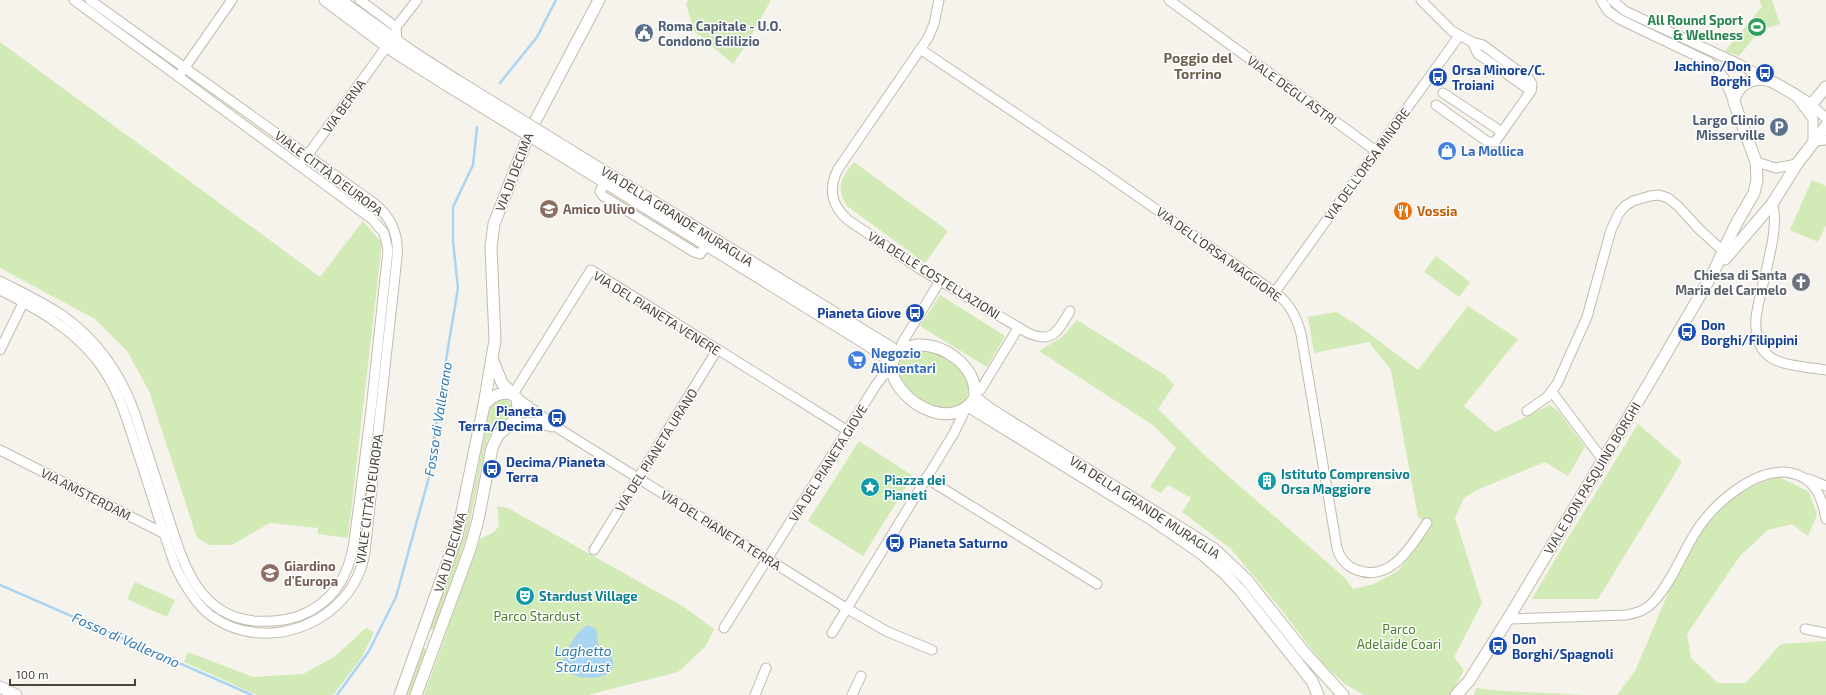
<svg xmlns="http://www.w3.org/2000/svg" width="1826" height="695" font-family="'Exo 2',sans-serif">
  <rect width="100%" height="100%" fill="#f6f3ec"/>
  <g fill="#d2eab5">
    <polygon points="688,0 771,0 746,45 733,64 694,31 686,4"/>
    <polygon points="1759,0 1772,0 1780,24 1760,30 1739,56 1725,51 1762,7"/>
    <polygon points="0,42 320,277 363,221 382,243 348,538 318,534 318,528 270,523 232,545 210,545 197,538 149,391 127,351 95,319 0,268"/>
    <path d="M854,162L948,231L925,263L847,206C835,186 841,179 854,162Z"/>
    <polygon points="1812,180 1826,186 1826,225 1818,242 1790,230"/>
    <polygon points="1436,256 1470,282 1459,297 1424,272"/>
    <polygon points="940,295 1005,336 987,367 920,326"/>
    <polygon points="1468,306 1518,339 1464,406 1495,432 1550,405 1559,412 1585,447 1568,476 1545,462 1479,489 1464,498 1455,518 1482,603 1454,657 1464,670 1450,695 1364,695 1345,684 1326,667 1311,649 1284,613 1231,549 1182,512 1191,498 1168,485 1161,493 1150,487 1176,448 1154,426 1039,351 1062,337 1077,320 1165,375 1174,385 1158,409 1203,454 1305,543 1344,577 1353,589 1374,584 1398,571 1432,526 1418,517 1391,370 1369,342 1314,353 1308,317 1336,312 1356,324 1418,370"/>
    <path d="M916,350C928,350 941,353 951,360C963,369 975,386 965,400C963,402 961,405 958,406C933,417 882,383 903,358C906,354 912,352 916,350Z"/>
    <path d="M505,399C525,410 500,423 492,432C489,435 488,440 486,444L467,536L435,629L431,630L430,627L464,536L491,404L494,400Z"/>
    <polygon points="1638,424 1682,462 1598,599 1532,599 1563,546"/>
    <polygon points="859,441 913,476 863,556 808,521"/>
    <polygon points="1777,476 1809,492 1817,515 1808,536 1792,524 1768,530 1740,556 1687,634 1691,658 1718,683 1746,683 1781,644 1826,641 1826,695 1617,695 1635,671 1669,591 1695,541 1714,515 1742,491"/>
    <polygon points="497,506 508,508 684,607 714,629 705,647 678,672 588,695 424,695 480,539 494,532 499,526"/>
    <polygon points="135,582 175,600 167,617 127,599"/>
    <polygon points="366,628 374,632 362,657 334,694 331,695 257,695 184,662 188,652 253,677 303,674 334,657"/>
    <polygon points="423,648 427,650 410,695 407,695"/>
    <polygon points="1476,688 1503,691 1586,695 1474,695"/>
  </g>
  <path fill="#a9d4f2" d="M588,625L596,629L599,650L602,653L611,656C626,685 559,684 563,660C563,656 566,652 568,649C573,639 578,631 588,625Z"/>
  <g fill="none" stroke-linecap="round" stroke-linejoin="round">
    <g stroke="#a9d4f2" stroke-width="2.5">
      <polyline points="500,83 537,37 556,0"/>
      <polyline points="0,585 252,695"/>
      <polyline points="337,695 369,651 396,597 429,477 443,378 458,288 453,241 453,207 473,165 477,127"/>
    </g>
    <g stroke="#c2bbae" stroke-width="11">
      <g id="minor">
        <polyline points="360,0 396,27 397,41"/>
        <path d="M939,0L934,24L928,38L838,169C828,189 831,205 848,220L920,269L1028,333C1053,344 1058,331 1070,311"/>
        <polyline points="1169,0 1376,151"/>
        <polyline points="1421,0 1452,31 1472,42 1483,45 1529,79 1532,84 1531,91 1478,54 1472,42"/>
        <polyline points="1601,0 1608,11 1619,19 1709,62 1718,70 1724,78 1734,102"/>
        <polyline points="1612,0 1625,11 1739,64 1766,79"/>
        <polyline points="396,27 417,0"/>
        <path d="M920,49L1097,168L1277,294C1290,304 1297,318 1301,334L1337,548C1340,559 1346,566 1357,570C1391,583 1411,546 1427,523"/>
        <polyline points="181,73 232,0"/>
        <polyline points="1443,93 1502,132 1531,91"/>
        <polyline points="1798,99 1813,119 1813,141 1826,140"/>
        <polyline points="1436,105 1488,142 1495,142 1502,132"/>
        <polyline points="1811,105 1826,118"/>
        <polyline points="304,160 387,46"/>
        <polyline points="1756,162 1776,168 1797,164"/>
        <polyline points="605,183 600,191 603,196 694,252 700,254 707,245"/>
        <path d="M1772,204C1782,228 1759,289 1756,318C1753,367 1788,364 1826,370"/>
        <path d="M0,281C21,292 42,302 62,315C97,340 121,374 135,414C145,445 155,476 165,507C181,554 193,615 254,621C269,622 285,621 299,616C333,603 349,576 354,542L371,410L388,250L384,233L372,219L74,0"/>
        <path d="M0,290C36,308 70,327 96,359C116,384 125,413 135,444C149,485 161,527 176,568C185,586 195,603 210,615C267,657 354,622 365,552L397,257C399,235 392,218 375,204L90,0"/>
        <polyline points="1275,292 1459,36"/>
        <polyline points="0,350 26,297"/>
        <polyline points="900,351 902,343 940,281"/>
        <polyline points="1552,392 1603,460"/>
        <polyline points="975,393 981,389 1018,328"/>
        <polyline points="513,394 591,270 848,431"/>
        <polyline points="517,398 561,430 846,608 888,632 932,650"/>
        <polyline points="1527,411 1547,397 1557,384 1587,317 1611,230 1619,213 1625,206 1633,201 1650,196 1659,195 1668,198 1678,206 1699,229 1723,251"/>
        <polyline points="511,424 533,422 552,427"/>
        <polyline points="0,450 159,531 165,534 168,533"/>
        <polyline points="926,478 1097,584"/>
        <polyline points="1809,479 1826,486"/>
        <polyline points="594,550 717,350"/>
        <path d="M1508,619L1626,615C1637,613 1647,610 1655,600C1673,580 1682,553 1697,530C1714,504 1756,466 1791,473C1815,478 1822,497 1826,519"/>
        <polyline points="724,628 876,385 883,376 892,370"/>
        <polyline points="1805,629 1826,633"/>
        <polyline points="832,633 954,433 966,408"/>
        <polyline points="755,695 766,668"/>
        <polyline points="852,695 861,676"/>
      </g>
    </g>
    <g stroke="#c2bbae" stroke-width="13">
      <g id="tertiary">
        <polyline points="325,0 396,53 450,87"/>
        <polyline points="340,0 411,51 456,80"/>
        <polyline points="597,167 898,352"/>
        <polyline points="590,173 868,345 892,362"/>
        <polyline points="1725,259 1772,204 1797,164 1826,126"/>
        <path d="M917,345C944,344 975,365 975,394C975,399 970,405 965,408C925,435 854,357 917,345Z"/>
        <polyline points="493,361 502,383 513,394"/>
        <polyline points="975,397 990,409 1214,549 1246,579 1304,652 1343,695"/>
        <polyline points="968,406 1151,519 1202,554 1223,572 1240,590 1312,681 1318,695"/>
        <polyline points="0,687 16,695"/>
        <polyline points="400,695 457,536 484,405 495,340 491,247 494,224 531,129 599,0"/>
        <path d="M416,695L470,549L478,520L492,448L498,435L511,424L516,416L518,408L517,398C507,388 492,395 484,405"/>
        <path d="M1456,695L1469,681L1508,619L1649,383L1713,273L1735,226L1754,193L1757,180L1756,162L1734,102C1736,85 1754,75 1770,81C1782,86 1800,98 1811,105L1826,87"/>
      </g>
    </g>
    <use href="#minor" stroke="#fff" stroke-width="9"/>
    <use href="#tertiary" stroke="#fff" stroke-width="11"/>
    <g stroke="#c2bbae" stroke-width="13" stroke-linecap="butt">
      <g id="tertiary-bridge">
        <polyline points="456,80 597,167"/>
        <polyline points="450,87 590,173"/>
      </g>
    </g>
    <use href="#tertiary-bridge" stroke="#fff" stroke-width="11"/>
  </g>
  <defs>
    <g id="stadium-disc" transform="scale(1)"><circle r="9.5" fill="#2e9e5b" stroke="#fff"/><path d="M0-5a6.5 5 0 1 0 0 10a6.5 5 0 1 0 0-10ZM-3.5-1.8h7v3.6h-7Z" fill="#fff"/></g>
    <g id="civic-disc" transform="scale(1)"><circle r="9.5" fill="#5c6f8a" stroke="#fff"/><path d="M-.6-6.5H3V-4.5H.6V-3L4-1V1h2V6H-6V1h2V-1L-.6-3ZM-1.2 2.5V6h2.4V2.5Z" fill="#fff"/></g>
    <g id="bus-disc" transform="scale(1)"><circle r="9.5" fill="#1a4fb4" stroke="#fff"/><path d="M-5-6H5V4H4V6H2V4H-2V6H-4V4H-5ZM-3.5-4V0h7V-4ZM-3.5 1.2v1.5H-2V1.2ZM2 1.2v1.5H3.5V1.2Z" fill="#fff"/></g>
    <g id="parking-disc" transform="scale(1)"><circle r="9.5" fill="#5c6f8a" stroke="#fff"/><path d="M-3.5-5.5H1a3.5 3.5 0 0 1 0 7H-1V5.5H-3.5ZM-1-3.4V-.6H.8a1.4 1.4 0 0 0 0-2.8Z" fill="#fff"/></g>
    <g id="shop-disc" transform="scale(1)"><circle r="9.5" fill="#3f7fe0" stroke="#fff"/><path d="M-5-2.5h2.3a2.7 3.5 0 0 1 5.4 0H5L5.5 6h-11ZM-1.5-2.5h3a1.5 2.3 0 0 0-3 0Z" fill="#fff"/></g>
    <g id="school-disc" transform="scale(1)"><circle r="9.5" fill="#8d6e63" stroke="#fff"/><path d="M0-5L7-2L0 1L-7-2ZM-4 1L0 2.5L4 1V4Q0 6-4 4Z" fill="#fff"/></g>
    <g id="restaurant-disc" transform="scale(1)"><circle r="9.5" fill="#e8710a" stroke="#fff"/><path d="M-5-6h1v4h1v-4h1v4h1v-4h1v5L-1.5 .5V6h-2V.5L-5-1ZM5-6V6H3V1.5H1.5Q1.5-4 5-6Z" fill="#fff"/></g>
    <g id="church-disc" transform="scale(1)"><circle r="9.5" fill="#6b7280" stroke="#fff"/><path d="M-1.2-6h2.4v3.5h3.3v2.4h-3.3V6h-2.4V-.1h-3.3v-2.4h3.3Z" fill="#fff"/></g>
    <g id="supermarket-disc" transform="scale(1)"><circle r="9.5" fill="#3f7fe0" stroke="#fff"/><path d="M-6-5.5h2.5l.6 2H6L4.5 2H-2.5L-4.4-4H-6ZM-1.5 3.2a1.3 1.3 0 1 0 .1 0ZM3 3.2a1.3 1.3 0 1 0 .1 0Z" fill="#fff"/></g>
    <g id="building-disc" transform="scale(1)"><circle r="9.5" fill="#0f9aa8" stroke="#fff"/><path d="M-4-6H4V6H1V3H-1V6H-4ZM-2.5-4.3h1.7v1.8h-1.7ZM.8-4.3h1.7v1.8H.8ZM-2.5-1h1.7V.8h-1.7ZM.8-1h1.7V.8H.8Z" fill="#fff"/></g>
    <g id="sight-disc" transform="scale(1)"><circle r="9.5" fill="#0f9aa8" stroke="#fff"/><path d="M0-6L1.8-2.2L6-1.7L2.9 1.2L3.7 5.4L0 3.3L-3.7 5.4L-2.9 1.2L-6-1.7L-1.8-2.2Z" fill="#fff"/></g>
    <g id="theatre-disc" transform="scale(1)"><circle r="9.5" fill="#0f9aa8" stroke="#fff"/><path d="M-5-5.5Q0-4 5-5.5V0Q5 5 0 6Q-5 5-5 0ZM-3.3-2.5H-1v1.5H-3.3ZM1-2.5H3.3v1.5H1ZM-2.8 1Q0 5.5 2.8 1Z" fill="#fff"/></g>
  </defs>
  <g fill-rule="evenodd">
    <use href="#stadium-disc" x="1757" y="27"/>
    <use href="#civic-disc" x="644" y="33"/>
    <use href="#bus-disc" x="1765" y="73"/>
    <use href="#bus-disc" x="1438" y="77"/>
    <use href="#parking-disc" x="1779" y="127"/>
    <use href="#shop-disc" x="1447" y="151"/>
    <use href="#school-disc" x="549" y="209"/>
    <use href="#restaurant-disc" x="1403" y="211"/>
    <use href="#church-disc" x="1801" y="282"/>
    <use href="#bus-disc" x="915" y="313"/>
    <use href="#bus-disc" x="1687" y="332"/>
    <use href="#supermarket-disc" x="857" y="360"/>
    <use href="#bus-disc" x="557" y="418"/>
    <use href="#bus-disc" x="492" y="469"/>
    <use href="#building-disc" x="1267" y="481"/>
    <use href="#sight-disc" x="870" y="487"/>
    <use href="#bus-disc" x="895" y="543"/>
    <use href="#school-disc" x="270" y="573"/>
    <use href="#theatre-disc" x="525" y="596"/>
    <use href="#bus-disc" x="1498" y="646"/>
  </g>
  <g text-anchor="middle" stroke-width="3" stroke-linejoin="round" paint-order="stroke">
    <g font-size="13" font-weight="bold" fill="#27864d" stroke="#fff" text-anchor="end">
      <text x="1743" y="25">All Round Sport<tspan x="1743" dy="15">&amp; Wellness</tspan></text>
    </g>
    <g font-size="13" font-weight="bold" fill="#4e5e75" stroke="#fff" text-anchor="start">
      <text x="658" y="31">Roma Capitale - U.O.<tspan x="658" dy="15">Condono Edilizio</tspan></text>
      <text x="1765" y="125" text-anchor="end">Largo Clinio<tspan x="1765" dy="15">Misserville</tspan></text>
    </g>
    <g font-size="13" font-weight="bold" fill="#164399" stroke="#fff" text-anchor="start">
      <text x="1751" y="71" text-anchor="end">Jachino/Don<tspan x="1751" dy="15">Borghi</tspan></text>
      <text x="1452" y="75">Orsa Minore/C.<tspan x="1452" dy="15">Troiani</tspan></text>
      <text x="901" y="318" text-anchor="end">Pianeta Giove</text>
      <text x="1701" y="330">Don<tspan x="1701" dy="15">Borghi/Filippini</tspan></text>
      <text x="543" y="416" text-anchor="end">Pianeta<tspan x="543" dy="15">Terra/Decima</tspan></text>
      <text x="506" y="467">Decima/Pianeta<tspan x="506" dy="15">Terra</tspan></text>
      <text x="909" y="548">Pianeta Saturno</text>
      <text x="1512" y="644">Don<tspan x="1512" dy="15">Borghi/Spagnoli</tspan></text>
    </g>
    <g font-size="13" fill="#4b4439" stroke="#fff">
      <text transform="translate(1292 90) rotate(36)" y="5">VIALE DEGLI ASTRI</text>
      <text transform="translate(344 106) rotate(-54)" y="5">VIA BERNA</text>
      <text transform="translate(1367 164) rotate(-54)" y="5">VIA DELL'ORSA MINORE</text>
      <text transform="translate(514 172) rotate(-69)" y="5">VIA DI DECIMA</text>
      <text transform="translate(329 173) rotate(37)" y="5">VIALE CITTÀ D'EUROPA</text>
      <text transform="translate(677 216) rotate(32)" y="5">VIA DELLA GRANDE MURAGLIA</text>
      <text transform="translate(1219 254) rotate(36)" y="5">VIA DELL'ORSA MAGGIORE</text>
      <text transform="translate(934 275) rotate(32)" y="5">VIA DELLE COSTELLAZIONI</text>
      <text transform="translate(657 313) rotate(32)" y="5">VIA DEL PIANETA VENERE</text>
      <text transform="translate(656 450) rotate(-58)" y="5">VIA DEL PIANETA URANO</text>
      <text transform="translate(828 463) rotate(-58)" y="5">VIA DEL PIANETA GIOVE</text>
      <text transform="translate(1592 478) rotate(-59)" y="5">VIALE DON PASQUINO BORGHI</text>
      <text transform="translate(86 494) rotate(27)" y="5">VIA AMSTERDAM</text>
      <text transform="translate(369 499) rotate(-82)" y="5">VIALE CITTÀ D'EUROPA</text>
      <text transform="translate(1145 507) rotate(33)" y="5">VIA DELLA GRANDE MURAGLIA</text>
      <text transform="translate(721 530) rotate(32)" y="5">VIA DEL PIANETA TERRA</text>
      <text transform="translate(450 552) rotate(-73)" y="5">VIA DI DECIMA</text>
    </g>
    <g font-size="13" font-weight="bold" fill="#366cbe" stroke="#fff" text-anchor="start">
      <text x="1461" y="156">La Mollica</text>
      <text x="871" y="358">Negozio<tspan x="871" dy="15">Alimentari</tspan></text>
    </g>
    <g font-size="13" font-weight="bold" fill="#785e54" stroke="#fff" text-anchor="start">
      <text x="563" y="214">Amico Ulivo</text>
      <text x="284" y="571">Giardino<tspan x="284" dy="15">d'Europa</tspan></text>
    </g>
    <g font-size="13" font-weight="bold" fill="#c56008" stroke="#fff" text-anchor="start">
      <text x="1417" y="216">Vossia</text>
    </g>
    <g font-size="13" font-weight="bold" fill="#5b616d" stroke="#fff" text-anchor="end">
      <text x="1787" y="280">Chiesa di Santa<tspan x="1787" dy="15">Maria del Carmelo</tspan></text>
    </g>
    <g font-size="13" font-weight="bold" fill="#0d838f" stroke="#fff" text-anchor="start">
      <text x="1281" y="479">Istituto Comprensivo<tspan x="1281" dy="15">Orsa Maggiore</tspan></text>
      <text x="884" y="485">Piazza dei<tspan x="884" dy="15">Pianeti</tspan></text>
      <text x="539" y="601">Stardust Village</text>
    </g>
    <g font-size="13" fill="#4a7f2a" stroke="#fff">
      <text x="537" y="621">Parco Stardust</text>
      <text x="1399" y="634">Parco<tspan x="1399" dy="15">Adelaide Coari</tspan></text>
    </g>
    <g font-size="14" font-weight="bold" fill="#6e6250" stroke="#fff">
      <text x="1198" y="63">Poggio del<tspan x="1198" dy="16">Torrino</tspan></text>
    </g>
    <g font-size="14" font-style="italic" fill="#2e7ab2" stroke="#fff">
      <text transform="translate(438 419) rotate(-81)" y="5">Fosso di Vallerano</text>
      <text transform="translate(126 640) rotate(24)" y="5">Fosso di Vallerano</text>
      <text x="583" y="656">Laghetto<tspan x="583" dy="16">Stardust</tspan></text>
    </g>
  </g>
  <path d="M10 679v6h125v-6" fill="none" stroke="#4b4439" stroke-width="2"/>
  <text x="16" y="679" font-size="12" fill="#4b4439" stroke="#ffffff" stroke-width="3" paint-order="stroke">100 m</text>
</svg>
